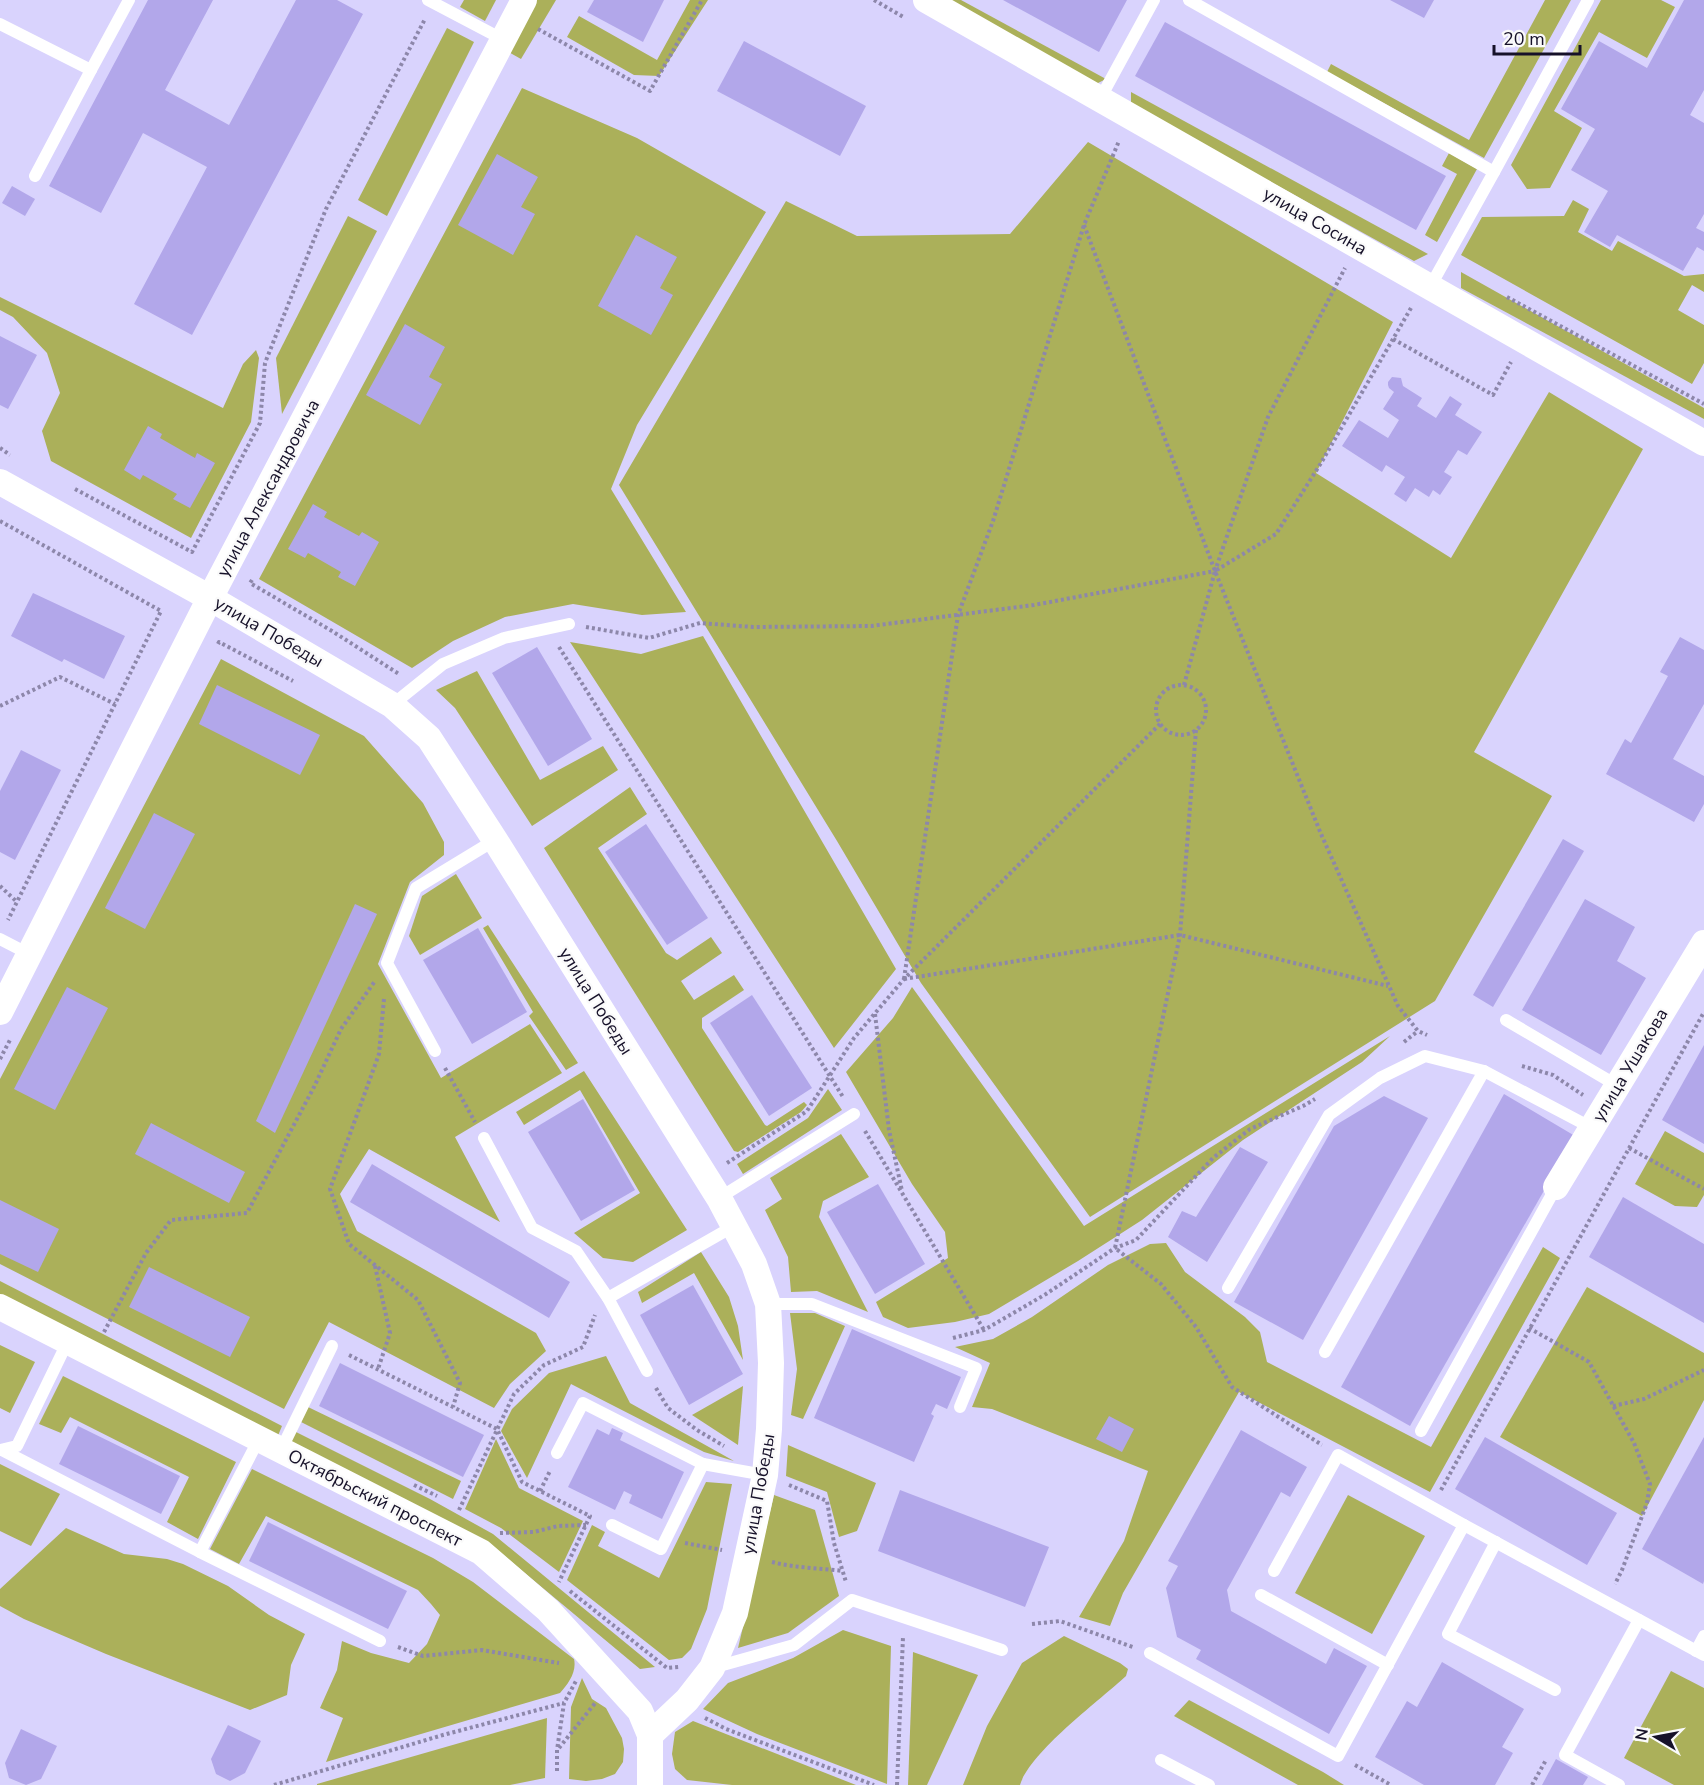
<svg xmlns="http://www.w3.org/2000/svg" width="1704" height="1785" font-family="'Nunito Sans',sans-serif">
  <rect width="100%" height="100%" fill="#d9d3fd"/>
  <g fill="#abb05a">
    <polygon points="464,0 496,0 485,21 460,7"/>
    <polygon points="529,0 556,0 521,59 503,49"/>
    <polygon points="690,0 708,0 659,76 634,75 567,37 579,16 657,60"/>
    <polygon points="941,0 961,0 1106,79 1096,84"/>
    <polygon points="1545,0 1571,0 1484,158 1327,72 1331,64 1469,140"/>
    <polygon points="1601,0 1661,0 1675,7 1647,58 1599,32 1554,111 1582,128 1550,188 1527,189 1511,165"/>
    <polygon points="447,28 474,42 387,216 358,200"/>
    <polygon points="522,88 637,138 766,212 637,425 611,489 686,612 642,615 573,604 505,617 453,641 412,668 259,579"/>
    <polygon points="1131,92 1428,254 1414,261 1131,105"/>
    <polygon points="1088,142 1393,322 1316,473 1451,558 1549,392 1643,449 1474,752 1552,796 1435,1001 1090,1217 921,983 837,841 619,485 786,201 857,236 1010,234"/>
    <polygon points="1449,153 1477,169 1437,242 1425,235 1457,174 1442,166"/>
    <polygon points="1573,200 1589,209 1578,232 1612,251 1618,241 1684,276 1704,274 1704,292 1692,285 1678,310 1704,325 1704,363 1692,384 1461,255 1482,217 1564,216"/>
    <polygon points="348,216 377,231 282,414 276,358"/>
    <polygon points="1461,272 1704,408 1704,419 1461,288"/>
    <polygon points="0,297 223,408 243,364 256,350 259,358 251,422 191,538 51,461 42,431 60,393 47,353 13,317 0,310"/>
    <polygon points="703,636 896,969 834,1048 570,642 641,654"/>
    <polygon points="221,659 364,736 423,803 444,842 444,855 410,882 378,964 441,1078 530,1024 562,1073 455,1137 500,1222 369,1149 340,1194 357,1231 536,1333 546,1351 510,1384 494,1408 329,1322 284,1409 0,1264 0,1079"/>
    <polygon points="477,671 540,780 603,746 618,770 532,826 455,708 436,690"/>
    <polygon points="630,787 647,814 598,848 666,953 677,960 711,937 722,953 681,981 694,1000 734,975 744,990 702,1018 702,1028 765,1125 767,1126 804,1102 807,1105 801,1112 738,1152 734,1151 544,848"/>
    <polygon points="456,874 482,918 420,955 409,936 422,896"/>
    <polygon points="488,925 578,1063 566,1070 529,1016 533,1012 483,928"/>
    <polygon points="912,987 1084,1226 1390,1036 1362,1062 1243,1140 1142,1220 1078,1261 989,1314 955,1322 908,1328 883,1317 876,1302 948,1258 945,1232 912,1184 846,1072 893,1018"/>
    <polygon points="584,1071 687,1230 633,1262 603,1258 574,1233 640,1193 580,1090 524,1125 516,1112"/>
    <polygon points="828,1089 842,1110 743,1174 737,1164 808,1118"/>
    <polygon points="1665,1131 1704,1153 1704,1195 1697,1207 1675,1206 1635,1184"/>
    <polygon points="841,1134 869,1177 823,1201 819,1217 868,1312 817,1291 791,1292 788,1257 765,1210 782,1199 770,1178"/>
    <polygon points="1166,1243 1185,1272 1245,1317 1260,1332 1267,1362 1431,1447 1543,1247 1560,1258 1430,1492 1239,1392 1123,1593 1110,1626 1079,1617 1124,1541 1148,1471 992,1409 972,1407 990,1363 955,1347 993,1339 1032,1317 1108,1265 1150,1244"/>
    <polygon points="701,1252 729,1297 738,1326 743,1360 694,1273 642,1303 638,1292"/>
    <polygon points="0,1281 282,1426 277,1438 0,1296"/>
    <polygon points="1587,1287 1704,1353 1704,1400 1642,1516 1500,1437"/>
    <polygon points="790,1313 815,1313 845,1326 803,1419 791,1415 797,1369"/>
    <polygon points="0,1345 35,1362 10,1413 0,1408"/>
    <polygon points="606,1356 630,1403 734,1461 704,1452 571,1384 527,1478 501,1431 512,1409 549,1373"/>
    <polygon points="63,1376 236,1462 198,1539 167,1522 189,1477 70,1417 61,1433 39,1424"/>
    <polygon points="743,1386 738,1445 692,1415"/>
    <polygon points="308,1407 461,1481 453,1499 301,1422"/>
    <polygon points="294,1431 430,1499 493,1534 655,1667 640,1669 490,1544 288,1442"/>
    <polygon points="496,1439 519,1488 583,1521 559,1572 501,1528 465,1509"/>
    <polygon points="788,1445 876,1483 857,1531 839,1537 827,1492 786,1476"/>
    <polygon points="0,1464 60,1494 31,1546 0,1531"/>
    <path d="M252,1469L433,1558L473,1582L574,1659C577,1672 568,1684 560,1693L326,1762L343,1718L320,1708L337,1670L342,1641L371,1653L409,1663L427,1644L440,1615L431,1604L418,1590L266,1516L239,1564L210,1549Z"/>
    <polygon points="706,1482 732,1484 707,1609 691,1649 682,1658 669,1660 567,1580 592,1525 605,1532 598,1546 659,1578"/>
    <polygon points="774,1495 815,1510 839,1596 788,1633 738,1648"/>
    <polygon points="1348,1495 1425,1536 1372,1634 1295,1593"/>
    <polygon points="66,1528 124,1554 167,1559 183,1564 228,1586 269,1615 305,1634 291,1665 287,1695 250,1710 106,1654 24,1619 0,1606 0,1589"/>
    <polygon points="843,1630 891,1646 887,1784 757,1734 703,1709 728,1683 793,1658"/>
    <path d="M1064,1636L1120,1663L1128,1669L1126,1676C1099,1701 1030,1752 1020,1785H963L987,1726L1022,1663Z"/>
    <polygon points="913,1652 978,1675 927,1785 908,1785"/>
    <polygon points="1671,1671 1704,1688 1704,1785 1674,1785 1624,1758"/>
    <polygon points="582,1678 592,1699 606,1708 622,1738 624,1749 623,1762 615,1774 602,1779 586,1781 569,1779 571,1707"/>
    <polygon points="1189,1700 1323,1772 1344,1785 1298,1785 1174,1716"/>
    <polygon points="547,1718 545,1778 510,1785 317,1785 317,1784"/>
    <polygon points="693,1721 856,1785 732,1785 687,1780 675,1769 672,1754 675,1732"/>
  </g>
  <g fill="#b2a7ea">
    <polygon points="148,0 213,0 165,90 229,125 296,0 337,0 363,14 192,335 134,304 207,167 143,133 101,213 49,186"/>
    <polygon points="594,0 664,0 643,42 587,12"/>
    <polygon points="1003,0 1127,0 1099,52"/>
    <polygon points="1390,0 1434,0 1424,18"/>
    <polygon points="1684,0 1704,0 1704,90 1690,115 1704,123 1704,214 1696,228 1704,232 1704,251 1697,247 1683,271 1617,235 1610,247 1584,232 1608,191 1571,170 1595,129 1561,109 1599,41 1647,68"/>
    <polygon points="1165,22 1446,176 1416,230 1135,76"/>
    <polygon points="744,41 866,106 840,156 717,91"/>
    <polygon points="497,154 538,177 521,207 535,214 513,255 458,225"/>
    <polygon points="12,186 35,199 25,216 2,203"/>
    <polygon points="636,235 677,257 660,288 673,295 651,335 598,306"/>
    <polygon points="405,324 445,347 429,377 442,384 420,425 366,395"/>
    <polygon points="0,336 37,355 8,409 0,405"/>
    <polygon points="1392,377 1401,378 1403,386 1422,398 1417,406 1436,418 1450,396 1462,404 1455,415 1482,432 1467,455 1458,450 1444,472 1452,477 1440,495 1433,490 1429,497 1415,488 1406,502 1394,494 1405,477 1386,465 1382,472 1342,446 1359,420 1388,438 1399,420 1383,409 1394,392 1389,388 1388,385 1388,382"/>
    <polygon points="148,426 162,434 160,438 195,458 197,453 215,463 190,508 173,499 177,494 143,475 140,480 124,470"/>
    <polygon points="313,504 327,512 324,517 359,536 362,532 379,542 355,586 338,577 341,572 308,553 305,558 288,549"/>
    <polygon points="33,593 125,636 104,679 64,659 62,662 11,636"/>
    <polygon points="1680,637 1704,650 1704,704 1673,759 1704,776 1704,804 1694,822 1606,774 1625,739 1631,743 1668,676 1660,672"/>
    <polygon points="537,647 592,739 548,766 492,673"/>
    <polygon points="217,685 320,735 300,775 199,724"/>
    <polygon points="21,750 61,770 15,860 0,852 0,791"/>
    <polygon points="154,813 195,834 145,929 105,908"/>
    <polygon points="646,824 708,918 667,945 605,852"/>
    <polygon points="1563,839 1584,851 1493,1007 1473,995"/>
    <polygon points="1585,899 1635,927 1617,961 1646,978 1601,1055 1522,1010"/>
    <polygon points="355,904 377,914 275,1133 256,1121"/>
    <polygon points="478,928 527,1012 472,1044 423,960"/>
    <polygon points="67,987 108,1008 55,1110 14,1089"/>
    <polygon points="752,995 812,1088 769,1116 710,1023"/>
    <polygon points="1704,1045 1704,1144 1662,1120"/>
    <polygon points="1504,1094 1575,1136 1410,1426 1341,1387"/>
    <polygon points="1384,1096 1428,1118 1303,1340 1234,1302 1334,1126"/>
    <polygon points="583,1099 635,1190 581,1221 528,1132"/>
    <polygon points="151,1123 245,1172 229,1203 135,1154"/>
    <polygon points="1240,1147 1268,1162 1207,1262 1168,1237 1182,1211 1196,1217"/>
    <polygon points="372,1164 570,1282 549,1318 350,1202"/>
    <polygon points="878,1184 925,1264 875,1294 827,1212"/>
    <polygon points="1623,1197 1704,1244 1704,1323 1589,1257"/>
    <polygon points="0,1200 59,1229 38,1272 0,1254"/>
    <polygon points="149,1267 250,1317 230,1357 129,1307"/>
    <polygon points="693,1285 743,1374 689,1405 640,1315"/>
    <polygon points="852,1329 961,1377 947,1409 936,1404 931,1414 934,1416 914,1462 814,1418"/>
    <polygon points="340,1363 484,1435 463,1477 319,1406"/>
    <polygon points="1109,1416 1134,1429 1122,1452 1096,1439"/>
    <polygon points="78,1426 180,1476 161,1514 59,1464"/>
    <polygon points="612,1428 623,1433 620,1440 684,1472 662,1519 629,1503 632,1495 624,1491 615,1510 568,1487 597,1429 609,1435"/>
    <polygon points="1241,1430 1307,1467 1290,1497 1281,1492 1227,1590 1231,1611 1326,1664 1334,1648 1367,1666 1329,1734 1196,1659 1201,1650 1177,1637 1166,1588 1178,1566 1168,1561"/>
    <polygon points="1485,1437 1617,1513 1587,1565 1455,1489"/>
    <polygon points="1704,1437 1704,1581 1703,1584 1642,1549"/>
    <polygon points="900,1490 1049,1547 1025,1607 878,1551"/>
    <polygon points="268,1522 407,1591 388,1629 249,1561"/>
    <polygon points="1442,1662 1524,1709 1502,1747 1513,1753 1495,1785 1424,1785 1375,1757 1407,1701 1417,1707"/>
    <polygon points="228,1725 261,1741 245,1773 230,1781 216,1774 211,1759"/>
    <polygon points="21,1729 57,1746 41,1779 26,1785 9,1778 5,1763"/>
    <polygon points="1556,1759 1588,1777 1583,1785 1542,1785"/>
  </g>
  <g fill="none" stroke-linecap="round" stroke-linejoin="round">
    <g stroke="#8d87aa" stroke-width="4" stroke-dasharray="3 3" stroke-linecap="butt">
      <polyline points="874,0 905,18"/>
      <polyline points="538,29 650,91 702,0"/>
      <polyline points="1084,225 1215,571 1321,834 1398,1006 1418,1031 1427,1035"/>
      <polyline points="1507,297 1704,404"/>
      <polyline points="1411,308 1393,339 1493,395 1511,362"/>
      <polyline points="0,448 10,455"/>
      <polyline points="75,489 192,552 260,423 265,363 326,209 425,19"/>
      <polyline points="0,521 161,611 8,920"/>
      <polyline points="252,580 250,583 332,631 399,674"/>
      <polyline points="586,627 649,638 700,623 753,627 871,626 1034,605 1215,571 1268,417 1345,268"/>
      <polyline points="218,644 219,642 293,681"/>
      <polyline points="559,647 843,1097"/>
      <circle cx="1181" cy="710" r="25"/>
      <polyline points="1184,685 1215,571 1276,534 1321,463 1393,339"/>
      <polyline points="0,706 60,677 115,704"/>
      <polyline points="1196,730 1180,935 1115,1248 1161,1284 1196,1327 1232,1387 1322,1445"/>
      <polyline points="0,886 17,902"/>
      <polyline points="904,979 958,615 993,521 1084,225 1119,141"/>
      <polyline points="904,979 1180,935 1388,986"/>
      <polyline points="384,999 379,1054 330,1189 349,1244 418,1300 460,1383 453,1407"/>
      <polyline points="875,1014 889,1130 902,1191"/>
      <polyline points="1404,1042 1418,1031"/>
      <polyline points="0,1059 11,1038"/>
      <polyline points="1522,1066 1553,1075 1583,1095"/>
      <polyline points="445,1068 475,1122"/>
      <polyline points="865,1131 984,1330"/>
      <polyline points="1629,1148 1704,1189"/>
      <polyline points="727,1163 807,1111 854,1038 904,979 1160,724"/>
      <polyline points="375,1266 390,1333 378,1369"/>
      <polyline points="1529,1328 1589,1362 1634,1443 1650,1484 1647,1503 1622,1570 1615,1584"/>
      <polyline points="104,1332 146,1253 171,1220 247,1213 314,1087 341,1029 375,981"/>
      <polyline points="953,1338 984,1330 1046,1294 1115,1248 1136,1240 1213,1158 1250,1129 1303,1106 1315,1099"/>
      <polyline points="349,1355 497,1429 522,1482 590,1516 559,1582"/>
      <polyline points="656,1388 668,1408 697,1430 724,1446"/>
      <polyline points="1613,1406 1644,1399 1704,1370"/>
      <polyline points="414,1485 437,1496"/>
      <polyline points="789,1485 827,1501 834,1543 846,1582"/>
      <polyline points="1441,1490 1704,1012"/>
      <polyline points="540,1491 550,1471"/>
      <polyline points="459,1510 514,1394 544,1365 583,1347 595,1315"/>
      <polyline points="500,1533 534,1532 558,1526 586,1525"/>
      <polyline points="685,1543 722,1550"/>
      <path d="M772,1562C795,1568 819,1568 843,1571"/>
      <polyline points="570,1591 667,1668 679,1667"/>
      <polyline points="1032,1624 1060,1621 1133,1647"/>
      <polyline points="398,1647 423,1656 482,1650 559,1663"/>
      <polyline points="705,1718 726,1729 874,1785"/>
      <polyline points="559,1748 596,1702"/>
      <polyline points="1355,1765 1391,1785"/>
      <polyline points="557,1771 557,1750 564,1703 576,1681"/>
      <polyline points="274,1785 443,1735 564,1703"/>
      <polyline points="897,1785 903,1637"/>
      <polyline points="1532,1785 1546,1760"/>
    </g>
    <g stroke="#fff" stroke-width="12">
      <polyline points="428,0 504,40"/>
      <polyline points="1189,0 1494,172 1430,287"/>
      <polyline points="0,24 91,70 35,176"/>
      <polyline points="91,70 129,0"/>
      <polyline points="1100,99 1154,0"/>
      <polyline points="1494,172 1588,0"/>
      <polyline points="392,705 443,664 504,638 569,624"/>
      <polyline points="0,939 29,954"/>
      <polyline points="1506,1020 1618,1086"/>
      <polyline points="435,1051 387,963 416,888 495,840"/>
      <polyline points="484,1138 532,1228 576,1251 608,1298"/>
      <polyline points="719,1198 854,1114"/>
      <polyline points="1228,1288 1329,1115 1380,1078 1425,1056 1484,1071 1592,1128"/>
      <polyline points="768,1304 812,1304 976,1368 960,1407"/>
      <polyline points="1325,1352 1484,1071"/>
      <polyline points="647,1371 608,1298 734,1226"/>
      <polyline points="1421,1431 1556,1187"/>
      <polyline points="1,1450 17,1446 68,1341"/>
      <polyline points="2,1450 200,1552 259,1439"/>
      <polyline points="281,1450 332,1346"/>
      <polyline points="557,1453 583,1403 703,1464 765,1475"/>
      <polyline points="612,1525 661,1549 703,1464"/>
      <polyline points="1496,1542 1448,1634 1555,1690"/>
      <polyline points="200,1552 380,1641"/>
      <polyline points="1274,1571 1338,1455 1464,1525"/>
      <polyline points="1261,1595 1388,1665"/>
      <polyline points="1696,1651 1704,1636"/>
      <polyline points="1150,1653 1338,1756 1464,1525 1704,1655"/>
      <polyline points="712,1668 794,1645 852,1600 1002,1650"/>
      <polyline points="1161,1760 1209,1785"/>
      <polyline points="1619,1785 1565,1755 1639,1620"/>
    </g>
    <g stroke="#fff" stroke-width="26">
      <polyline points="926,0 1704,443"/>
      <polyline points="0,482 210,598 392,705 429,738 495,840 719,1198 754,1264 768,1304 771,1363 769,1429 765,1475 735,1613 712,1668 687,1700 650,1735"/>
      <polyline points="0,1012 210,598 524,0"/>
      <polyline points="1556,1187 1704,943"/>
      <polyline points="0,1307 481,1552 548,1610 640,1711 650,1735 650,1785"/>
    </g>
  </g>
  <g text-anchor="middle" stroke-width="4.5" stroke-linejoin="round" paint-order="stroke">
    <g font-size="18" fill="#161129" stroke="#fafafa">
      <text transform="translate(1315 221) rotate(30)" y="6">улица Сосина</text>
      <text transform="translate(268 488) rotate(-62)" y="6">улица Александровича</text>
      <text transform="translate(269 632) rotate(30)" y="6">улица Победы</text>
      <text transform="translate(596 1001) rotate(58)" y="6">улица Победы</text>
      <text transform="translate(1630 1065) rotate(-59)" y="6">улица Ушакова</text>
      <text transform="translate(758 1494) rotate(-80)" y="6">улица Победы</text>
      <text transform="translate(375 1498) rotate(27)" y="6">Октябрьский проспект</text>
    </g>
  </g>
  <g transform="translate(1656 1737) rotate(280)" stroke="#fafafa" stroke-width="4.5" paint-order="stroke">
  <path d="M0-4.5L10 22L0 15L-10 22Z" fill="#161129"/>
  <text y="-9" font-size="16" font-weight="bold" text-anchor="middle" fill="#161129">N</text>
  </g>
  <path d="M1494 45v9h86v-9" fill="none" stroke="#161129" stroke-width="3"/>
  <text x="1503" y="45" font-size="18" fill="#161129" stroke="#fafafa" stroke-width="4.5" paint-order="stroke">20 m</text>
</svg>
